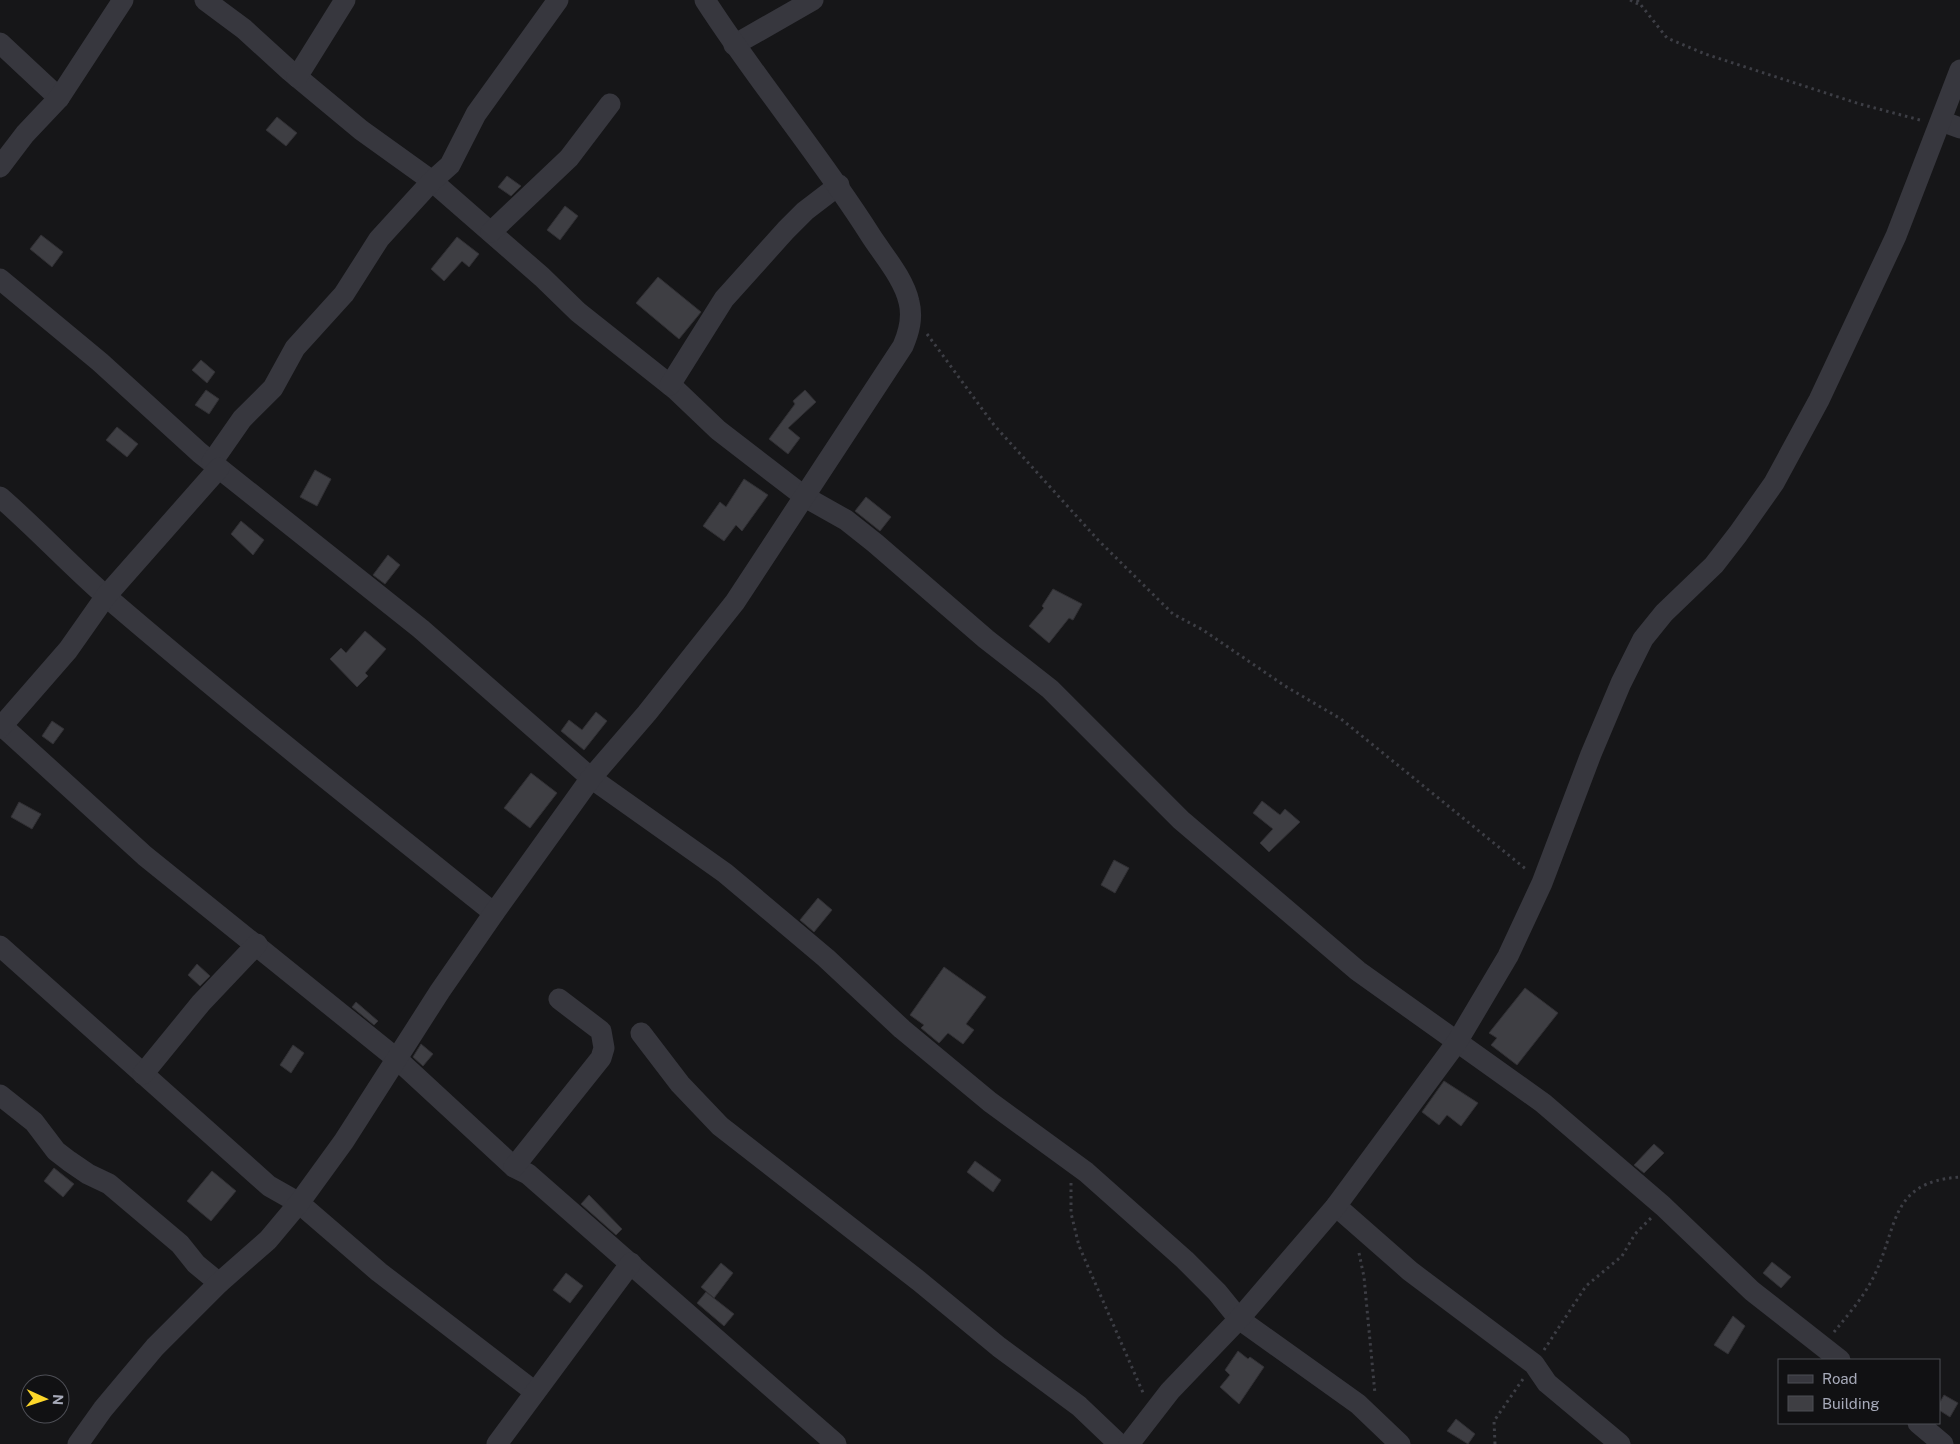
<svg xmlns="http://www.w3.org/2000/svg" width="1960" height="1444" font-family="'Public Sans',sans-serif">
  <rect width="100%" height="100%" fill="#161618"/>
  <g fill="#3e3e43" stroke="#313034">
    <polygon points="277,117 297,133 286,146 266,130"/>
    <polygon points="507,176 521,186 511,196 498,187"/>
    <polygon points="565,206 578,216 560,240 547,230"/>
    <polygon points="41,235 63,252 52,267 30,249"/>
    <polygon points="457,237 479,254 469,267 462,261 444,281 431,269"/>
    <polygon points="658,277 701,312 679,339 636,303"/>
    <polygon points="201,360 215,372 207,383 192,370"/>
    <polygon points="206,390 219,399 209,414 195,405"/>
    <polygon points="805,390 816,402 788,428 800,438 788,454 769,439 795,404 793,401"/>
    <polygon points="117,427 138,444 127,457 106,440"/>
    <polygon points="315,470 331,479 317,506 300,497"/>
    <polygon points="744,479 768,495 742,531 736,525 724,541 703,526 720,502 726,507"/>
    <polygon points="866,497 891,517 880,531 855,511"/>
    <polygon points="241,521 264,540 253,555 231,534"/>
    <polygon points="388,555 400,565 385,584 373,575"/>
    <polygon points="1053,589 1082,604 1073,620 1069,618 1049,643 1029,626 1044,608 1042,606"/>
    <polygon points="365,631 386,649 365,673 368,676 357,687 330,659 341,648 346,653"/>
    <polygon points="596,712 607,721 584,750 561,731 569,720 582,730"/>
    <polygon points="52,721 64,729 53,744 42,736"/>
    <polygon points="531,773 557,793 530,828 504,808"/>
    <polygon points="1262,801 1280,815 1285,809 1300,822 1269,852 1260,843 1273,829 1253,813"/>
    <polygon points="19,802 41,814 32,829 11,817"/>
    <polygon points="1114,860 1129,868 1115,893 1101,885"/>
    <polygon points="818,898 832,910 814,932 800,920"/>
    <polygon points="197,964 210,976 200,986 188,975"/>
    <polygon points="944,967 986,997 966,1024 974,1030 963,1044 948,1033 939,1043 921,1028 924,1025 910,1015"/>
    <polygon points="1525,988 1558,1013 1517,1065 1491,1045 1497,1038 1489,1033"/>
    <polygon points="356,1002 378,1021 374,1025 352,1007"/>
    <polygon points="421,1044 433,1054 423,1066 413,1057"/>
    <polygon points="293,1045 304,1053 291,1073 280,1065"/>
    <polygon points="1444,1081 1478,1103 1461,1126 1447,1115 1439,1125 1422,1112"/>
    <polygon points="1654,1144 1664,1153 1644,1173 1634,1165"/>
    <polygon points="975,1161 1001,1180 993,1192 967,1172"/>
    <polygon points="54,1168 74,1184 63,1197 44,1181"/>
    <polygon points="212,1171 236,1191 211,1221 187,1201"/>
    <polygon points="589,1195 622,1229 616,1235 581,1204"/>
    <polygon points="1772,1262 1791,1277 1781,1288 1763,1273"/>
    <polygon points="721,1263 733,1273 714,1298 701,1287"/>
    <polygon points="566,1273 583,1286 570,1303 553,1290"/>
    <polygon points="706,1292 734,1314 724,1326 697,1303"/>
    <polygon points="1733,1316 1745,1326 1728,1354 1714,1345"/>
    <polygon points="1238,1351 1248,1359 1250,1357 1264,1367 1239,1404 1220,1387 1230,1375 1225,1370"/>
    <polygon points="1944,1395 1958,1403 1950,1417 1939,1410 1939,1404"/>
    <polygon points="1456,1419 1475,1434 1468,1444 1447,1431"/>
  </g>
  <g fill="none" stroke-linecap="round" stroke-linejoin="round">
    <g stroke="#3d3e45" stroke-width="3" stroke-dasharray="2.5 4" stroke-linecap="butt">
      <polyline points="1630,0 1638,4"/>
      <polyline points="1637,0 1667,38 1705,54 1860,104 1920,120"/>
      <polyline points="927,334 994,425 1099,541 1173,614 1203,630 1285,686 1341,719 1527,870"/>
      <polyline points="1071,1183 1071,1213 1079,1246 1144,1395"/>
      <polyline points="1359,1253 1364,1277 1375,1394"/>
      <path d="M1834,1332C1847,1316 1862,1299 1872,1280C1899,1229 1887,1182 1960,1177"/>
      <polyline points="1544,1350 1586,1286 1622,1256 1635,1234 1651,1218"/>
      <polyline points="1495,1444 1494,1421 1523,1379"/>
    </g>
    <g stroke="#37373e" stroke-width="21">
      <polyline points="205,0 244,29 290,71 361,130 432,181 542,277 578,312 675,389 718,430 805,497 846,520 875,543 986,639 1050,689 1181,820 1358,971 1543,1103 1663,1206 1752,1291 1840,1360"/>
      <polyline points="0,43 59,98"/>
      <polyline points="734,45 813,0"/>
      <polyline points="297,77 345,0"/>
      <polyline points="1941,121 1960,128"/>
      <polyline points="0,167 25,134 59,98 123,0"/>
      <polyline points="491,232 569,158 610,104"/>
      <polyline points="0,279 100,362 200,453 421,629 591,778 725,873 826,958 902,1029 990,1102 1086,1172 1185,1260 1217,1292 1239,1319 1358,1404 1400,1444"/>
      <polyline points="670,385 724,299 786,230 805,211 839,185"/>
      <polyline points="212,462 242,419 273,388 295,348 344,294 379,239 432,181 450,165 476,114 558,0"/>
      <path d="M0,497C37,529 71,566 108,598C234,706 364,809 494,913"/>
      <polyline points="0,724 145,856 397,1059 514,1167 528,1174 836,1444"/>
      <polyline points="0,728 68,650 106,596 219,468"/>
      <polyline points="0,946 269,1186 299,1203 379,1272 535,1392"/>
      <polyline points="641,1033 680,1084 720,1126 919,1281 999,1347 1079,1406 1119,1444"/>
      <polyline points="143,1074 201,1003 257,944"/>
      <polyline points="0,1095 34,1122 56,1151 69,1161 88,1174 109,1184 180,1244 196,1264 219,1283"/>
      <polyline points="514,1167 601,1058 604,1048 601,1031 559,999"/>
      <polyline points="1336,1206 1410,1271 1534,1364 1547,1383 1620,1444"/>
      <polyline points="1918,1423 1943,1444"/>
      <path d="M78,1444L103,1409L155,1347L219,1283L268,1240L299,1203L344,1141L440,991L494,913L591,778L647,713L735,602L903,346C909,332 913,318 909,302C904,279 884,256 871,236C820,155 757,81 705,0"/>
      <polyline points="497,1444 631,1263"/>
      <polyline points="1129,1444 1170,1391 1239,1319 1336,1206 1457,1042 1508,956 1542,883 1591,754 1621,683 1643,639 1664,613 1714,565 1738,534 1774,483 1819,400 1896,236 1960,70"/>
    </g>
  </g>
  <rect x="1778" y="1359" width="162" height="65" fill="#111113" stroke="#4d4e55"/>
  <rect x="1788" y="1375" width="25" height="8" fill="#37373e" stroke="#4d4e55"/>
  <text x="1822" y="1384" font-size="15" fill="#a7aab9">Road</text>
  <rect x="1788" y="1396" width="25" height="15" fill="#3e3e43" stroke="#4d4e55"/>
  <text x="1822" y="1409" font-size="15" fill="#a7aab9">Building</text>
  <g transform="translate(45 1399) rotate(93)"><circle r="24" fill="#111113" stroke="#4d4e55"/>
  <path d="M0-4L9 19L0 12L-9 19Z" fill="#fdd72a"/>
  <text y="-8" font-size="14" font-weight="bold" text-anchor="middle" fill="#a7aab9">N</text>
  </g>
</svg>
